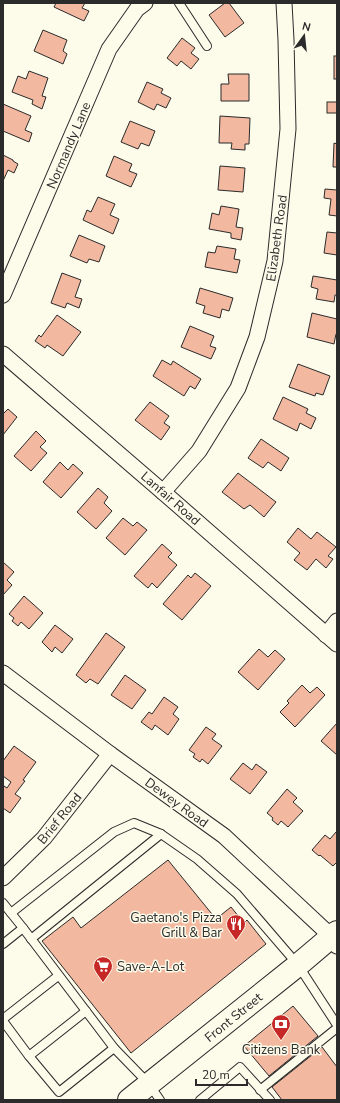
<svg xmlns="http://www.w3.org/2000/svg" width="340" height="1103" font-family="'Nunito Sans',sans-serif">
  <rect width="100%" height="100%" fill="#fdfbea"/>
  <g fill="#f2b8a0" stroke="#2b2b2b">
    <polygon points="56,3 85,3 82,8 89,11 84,21 54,7"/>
    <polygon points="225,3 229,3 244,23 225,37 209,15"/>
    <polygon points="43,30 67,40 63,51 67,54 63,64 34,51"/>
    <polygon points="182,38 195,48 191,53 199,59 191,69 181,61 177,66 167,58"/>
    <rect x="334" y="56" width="3" height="23"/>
    <polygon points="29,71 48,78 42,96 46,97 42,109 32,104 33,100 12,92 18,76 26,79"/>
    <polygon points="228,74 249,74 249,101 221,101 221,84 229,84"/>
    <polygon points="147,82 163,89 161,93 171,98 166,108 157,104 154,110 138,102"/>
    <rect x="327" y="102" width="10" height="11"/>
    <polygon points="3,104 31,116 25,130 32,133 29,142 3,131"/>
    <polygon points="220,116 250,118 249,144 245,144 245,150 231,149 232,143 219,143"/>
    <polygon points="130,121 155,131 149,146 141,143 138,149 121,142"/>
    <polygon points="334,143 337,144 337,167 333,167"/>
    <polygon points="3,155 13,160 13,161 18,164 14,173 8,170 3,181"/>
    <polygon points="114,156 132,164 129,171 137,174 131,187 106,176"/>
    <polygon points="220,166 245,168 243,192 218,190"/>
    <polygon points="325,189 337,190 337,216 329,215 331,199 324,198"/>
    <polygon points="98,197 115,204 110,215 119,219 113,234 83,220 87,210 91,212"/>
    <polygon points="221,206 239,209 236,227 243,228 241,240 231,238 231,233 209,229 212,213 219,215"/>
    <polygon points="327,232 337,233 337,255 324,253"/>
    <polygon points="79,235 105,246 99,262 89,259 87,263 70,256"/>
    <polygon points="217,246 236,249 234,259 240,260 237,273 205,267 208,252 215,253"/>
    <polygon points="62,273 81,280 75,297 82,299 79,308 67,303 65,308 51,303"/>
    <polygon points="313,276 337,280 337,295 335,295 334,302 316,299 318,289 311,287"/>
    <polygon points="200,288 233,298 229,311 222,309 220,318 203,313 205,306 196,303"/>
    <polygon points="312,313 337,319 337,335 336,334 334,344 307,337"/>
    <polygon points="57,315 81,332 63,356 47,345 45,348 35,341 39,335 41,337"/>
    <polygon points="190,326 214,336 210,346 216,348 211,359 181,347"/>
    <polygon points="162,360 171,365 173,361 201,379 195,389 190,386 184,396 153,376"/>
    <polygon points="298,364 330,376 323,395 316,393 315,396 289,387"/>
    <polygon points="283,397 308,409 306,413 316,418 311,429 300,423 297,431 273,419"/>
    <polygon points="150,402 169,416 164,423 170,427 161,440 135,420"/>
    <polygon points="8,409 17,417 3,435 3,414"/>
    <polygon points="36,431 46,441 40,447 47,453 31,471 14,456"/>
    <polygon points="261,439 289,458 281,471 268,462 263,468 248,458"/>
    <polygon points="60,462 68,470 73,464 83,473 61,498 43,482"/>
    <polygon points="238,473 276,502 264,517 250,505 244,509 222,492"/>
    <polygon points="98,488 108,497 104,503 112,511 96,529 77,512"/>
    <polygon points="123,518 133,526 137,522 147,530 125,555 106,538"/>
    <polygon points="298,528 311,539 317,532 336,547 328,556 333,559 326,568 316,559 307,570 294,560 300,553 287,542"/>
    <polygon points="162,544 172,553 168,557 177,565 157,588 152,583 148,588 134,576"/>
    <polygon points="3,562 14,572 7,580 12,585 3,595"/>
    <polygon points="195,573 211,586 182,620 163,604 188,575 191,578"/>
    <polygon points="24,596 43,613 29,629 21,622 18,626 12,621 14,618 9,614"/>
    <polygon points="55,625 73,639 62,653 55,647 52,652 42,642"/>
    <polygon points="106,633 125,647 98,684 90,679 86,683 76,675"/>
    <polygon points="259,649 268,657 275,650 285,659 258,690 238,672"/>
    <polygon points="125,675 146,690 132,709 111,695"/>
    <polygon points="302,685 310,693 317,687 325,695 295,727 280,712 289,703 287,701"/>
    <polygon points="164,697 178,707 173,714 179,719 168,735 155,725 152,730 141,722 149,712 152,714"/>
    <polygon points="337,723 337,755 321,741"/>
    <polygon points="206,727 216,734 212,739 222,746 208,764 202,759 200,762 193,757 195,754 189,750"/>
    <polygon points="14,746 36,762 23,780 25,781 15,794 21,798 10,813 3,808 3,788 4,786 7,788 11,782 3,776 3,761"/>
    <polygon points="243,763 252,770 256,764 267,772 250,794 230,779"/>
    <polygon points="287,789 297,798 293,802 303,811 288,827 281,821 278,825 272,820 273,818 267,813"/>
    <polygon points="336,832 337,833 337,862 333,866 320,855 319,856 312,850 325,835 330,839"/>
    <polygon points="168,860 216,919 231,907 244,923 247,920 266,944 131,1053 42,941 73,917 81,928"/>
    <polygon points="293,1006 318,1036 269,1076 244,1046"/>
    <polygon points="322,1047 337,1067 337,1100 282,1100 272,1087"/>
  </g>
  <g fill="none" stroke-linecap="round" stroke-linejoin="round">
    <g stroke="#2b2b2b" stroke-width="10">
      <g id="lane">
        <polyline points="179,3 207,46"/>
        <polyline points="3,903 23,928 3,944"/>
        <polyline points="11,913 114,832 134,823 161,834 197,859 237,894 298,965 337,1025"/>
        <polyline points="23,928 114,1048 149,1084 160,1100"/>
        <polyline points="31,939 161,834"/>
        <polyline points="3,1019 58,976"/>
        <polyline points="3,1021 29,1056 59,1092 114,1048"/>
        <polyline points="29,1056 86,1011"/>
        <polyline points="260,1090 337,1028"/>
        <polyline points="200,1100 240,1067 270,1100"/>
      </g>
    </g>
    <g stroke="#2b2b2b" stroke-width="17">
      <g id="street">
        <polyline points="3,295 109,49 137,9 145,3"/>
        <polyline points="3,354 163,492 337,644"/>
        <polyline points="163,492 199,451 238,388 257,337 275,261 288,129 286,40 284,3"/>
        <polyline points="326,635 337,621"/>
        <polyline points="3,673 110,754 224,836 332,937 337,946"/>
        <polyline points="3,878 44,838 110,754"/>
      </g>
    </g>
    <g stroke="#2b2b2b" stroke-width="24">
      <polyline id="secondary" points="129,1100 298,965 337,932"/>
    </g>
    <use href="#lane" stroke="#fdfbea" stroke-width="8"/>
    <use href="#street" stroke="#fdfbea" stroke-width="15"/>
    <use href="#secondary" stroke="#fdfbea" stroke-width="22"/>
  </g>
  <defs>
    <g id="restaurant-pin" transform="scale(1)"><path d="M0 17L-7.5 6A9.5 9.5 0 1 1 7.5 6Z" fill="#c62828" stroke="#fdfbea"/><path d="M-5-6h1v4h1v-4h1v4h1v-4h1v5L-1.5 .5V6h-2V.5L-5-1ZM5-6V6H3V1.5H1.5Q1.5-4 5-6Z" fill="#fff"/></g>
    <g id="supermarket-pin" transform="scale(1)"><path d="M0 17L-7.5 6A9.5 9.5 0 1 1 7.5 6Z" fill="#c62828" stroke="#fdfbea"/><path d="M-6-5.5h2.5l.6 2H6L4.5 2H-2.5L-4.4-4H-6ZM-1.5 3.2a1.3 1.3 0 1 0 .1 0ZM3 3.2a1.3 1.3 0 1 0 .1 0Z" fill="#fff"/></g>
    <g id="bank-pin" transform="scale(1)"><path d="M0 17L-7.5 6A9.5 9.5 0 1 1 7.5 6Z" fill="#c62828" stroke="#fdfbea"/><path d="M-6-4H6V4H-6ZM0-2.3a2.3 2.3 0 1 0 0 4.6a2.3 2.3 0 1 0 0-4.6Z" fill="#fff"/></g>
  </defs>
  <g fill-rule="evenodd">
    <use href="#restaurant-pin" x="236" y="924"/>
    <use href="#supermarket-pin" x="103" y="966"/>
    <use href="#bank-pin" x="281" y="1024"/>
  </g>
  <g text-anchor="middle" stroke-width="3" stroke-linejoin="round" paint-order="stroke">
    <g font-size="13" fill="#2b2b2b" stroke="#fdfbea">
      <text transform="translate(68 145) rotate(-67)" y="5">Normandy Lane</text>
      <text transform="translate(276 238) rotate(-82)" y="5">Elizabeth Road</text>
      <text transform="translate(171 498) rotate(41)" y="5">Lanfair Road</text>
      <text transform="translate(177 802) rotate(36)" y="5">Dewey Road</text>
      <text transform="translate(59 818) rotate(-51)" y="5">Brief Road</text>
      <text transform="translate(233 1017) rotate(-39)" y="5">Front Street</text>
    </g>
    <g font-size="13" fill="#2b2b2b" stroke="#fdfbea" text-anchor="end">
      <text x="222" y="922">Gaetano's Pizza<tspan x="222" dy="15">Grill &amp; Bar</tspan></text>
      <text x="117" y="971" text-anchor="start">Save-A-Lot</text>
      <text x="281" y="1054" text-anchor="middle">Citizens Bank</text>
    </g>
  </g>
  <rect width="340" height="1103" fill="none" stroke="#2b2b2b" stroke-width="8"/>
  <g transform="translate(304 36) rotate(15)" stroke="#fdfbea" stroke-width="3" paint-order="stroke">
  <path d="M0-3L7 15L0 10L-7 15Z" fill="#2b2b2b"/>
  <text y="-6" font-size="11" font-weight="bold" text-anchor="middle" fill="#2b2b2b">N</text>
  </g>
  <path d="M196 1079v6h51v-6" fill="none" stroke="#2b2b2b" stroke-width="2"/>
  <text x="202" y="1079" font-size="12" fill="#2b2b2b" stroke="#fdfbea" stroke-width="3" paint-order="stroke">20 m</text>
</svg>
